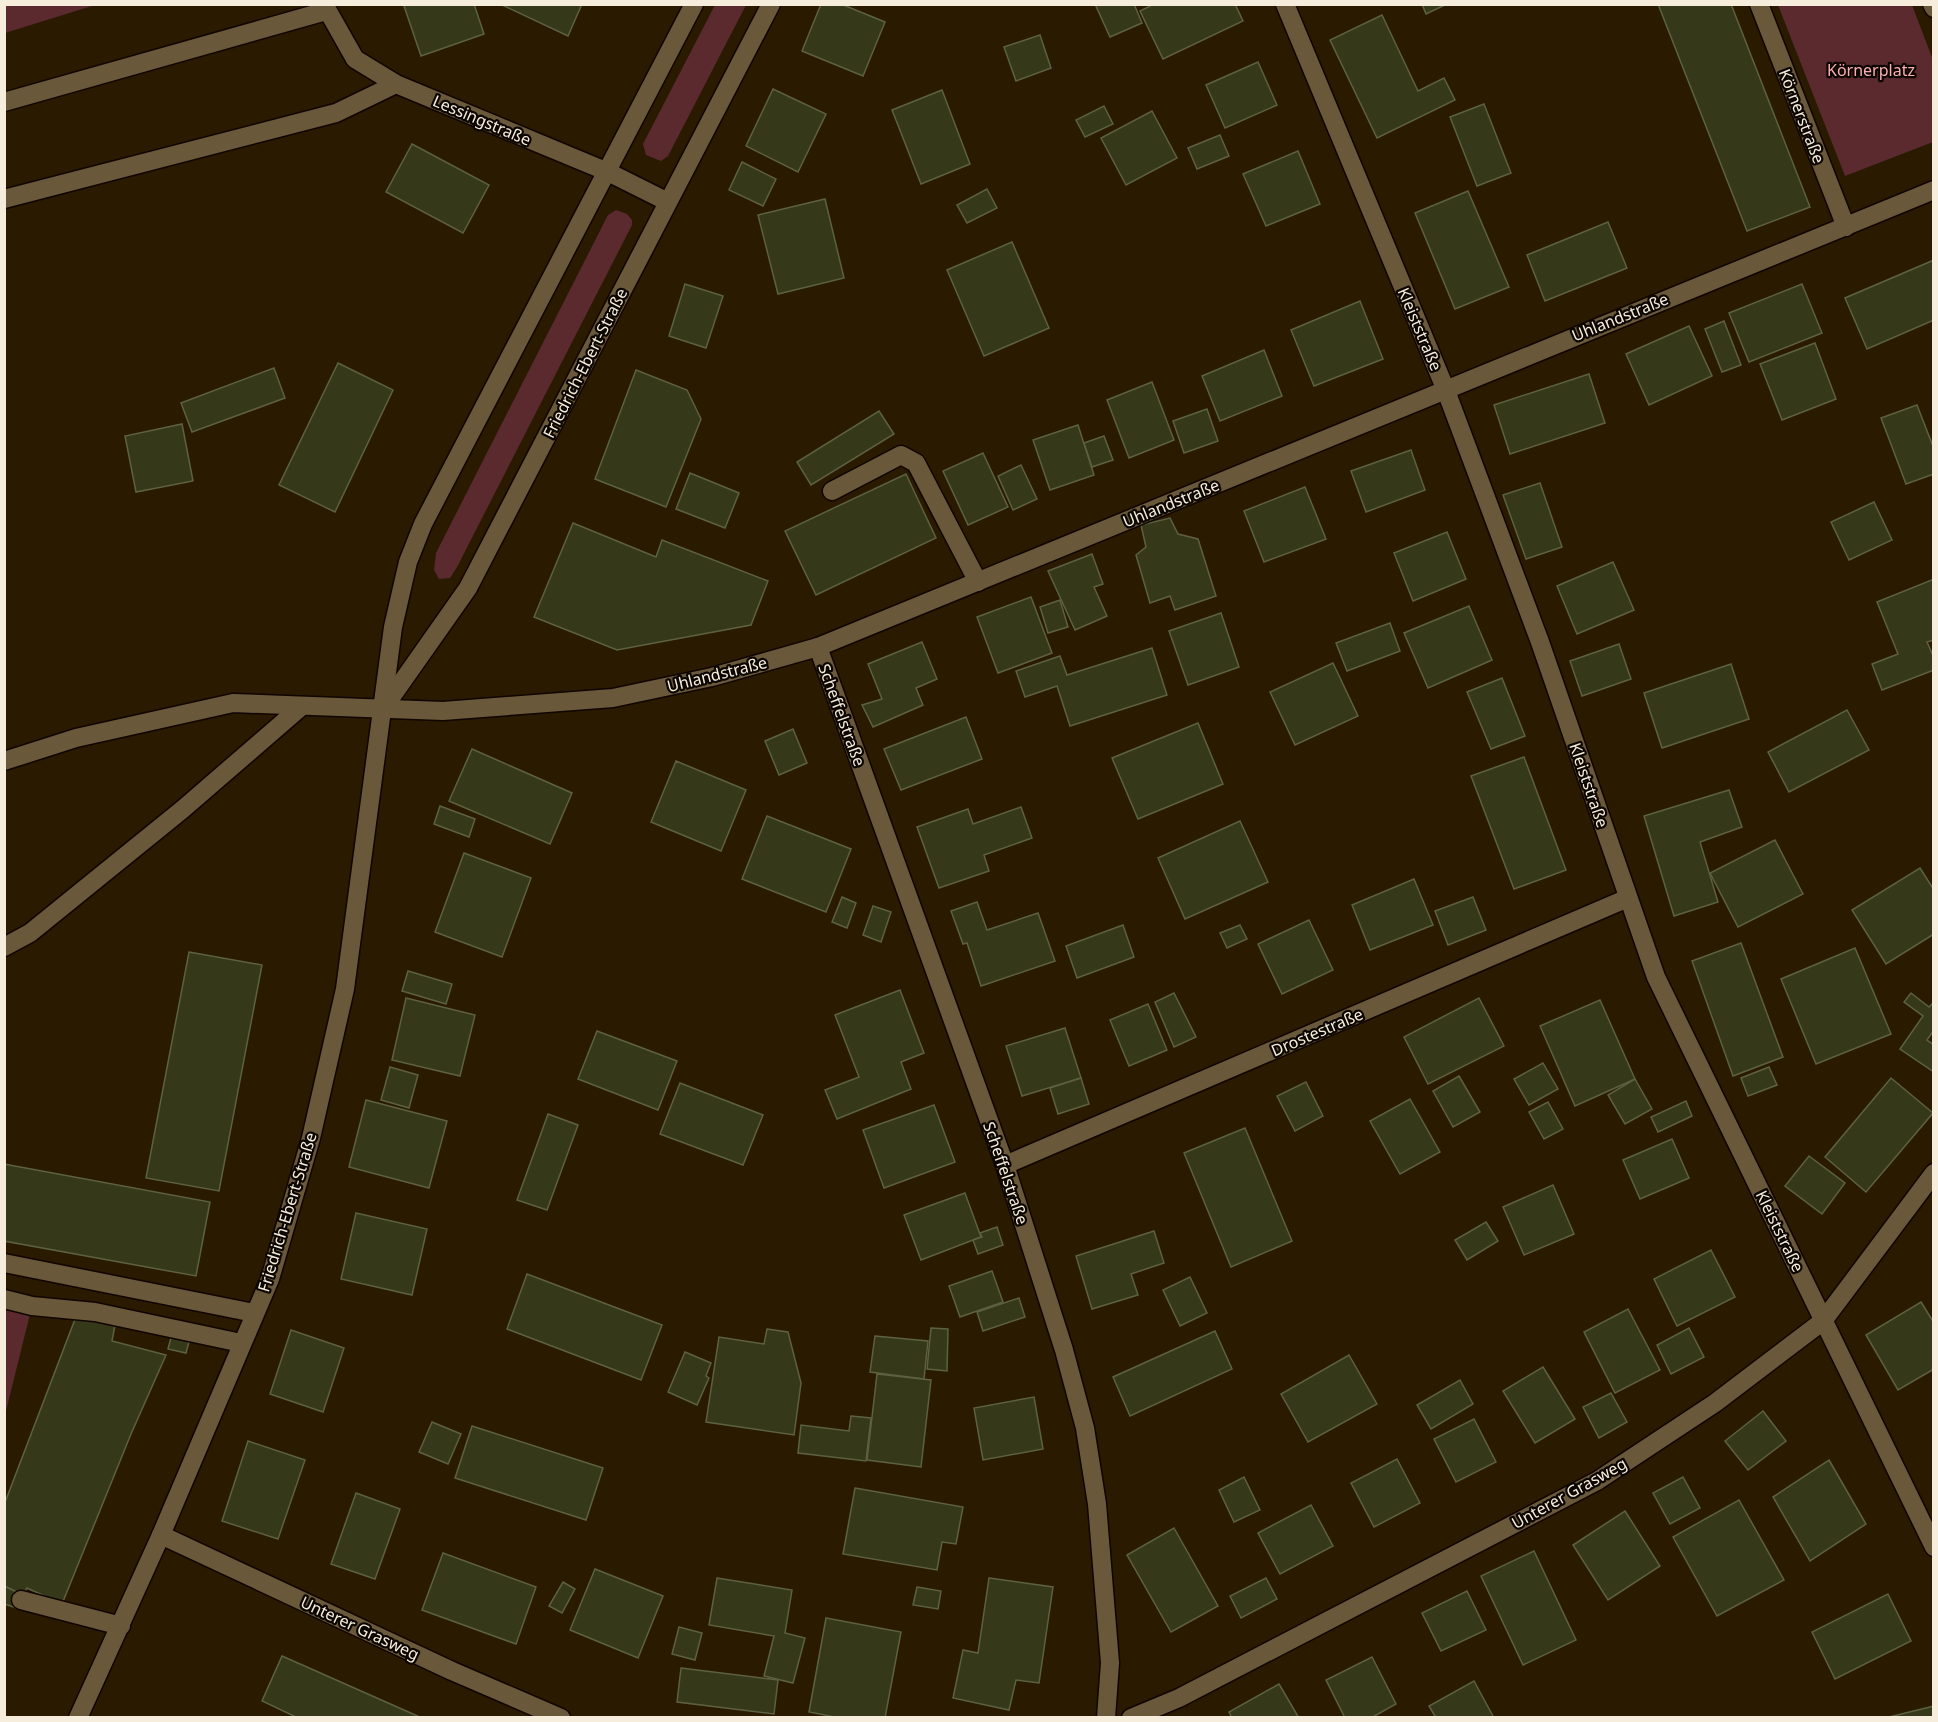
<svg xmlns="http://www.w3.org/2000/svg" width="1938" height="1722" font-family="'Noto Sans',sans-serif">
  <rect width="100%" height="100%" fill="#291a00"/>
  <g fill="#5b2a2f">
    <polygon points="5,4 95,4 95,5 5,33"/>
    <polygon points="715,5 746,5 668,156 661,161 646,155 643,144"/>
    <polygon points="1778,5 1912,5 1933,60 1933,142 1845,176"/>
    <polygon points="616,210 627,214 632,220 632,225 457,567 450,578 439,579 434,570 436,553 608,215"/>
    <polygon points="5,1299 32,1306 5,1415"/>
  </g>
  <g fill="#35391a" stroke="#5d6141" stroke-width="1.5">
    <polygon points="410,4 474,4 484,34 421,56 404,6"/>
    <polygon points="500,4 582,4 568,36"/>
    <polygon points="821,4 841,4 885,22 863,76 802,51"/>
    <polygon points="1095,4 1134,4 1142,23 1110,37"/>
    <polygon points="1154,4 1235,4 1243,21 1163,59 1140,11"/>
    <polygon points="1422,4 1447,4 1426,14"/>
    <polygon points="1658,4 1731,4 1810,207 1747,231"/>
    <polygon points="1382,15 1418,91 1444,78 1455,100 1377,138 1330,40"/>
    <polygon points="1040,35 1051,68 1016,81 1004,47"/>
    <polygon points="1258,62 1277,105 1225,128 1206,85"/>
    <polygon points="773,89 826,114 798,172 746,146"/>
    <polygon points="942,90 970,164 921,184 892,110"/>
    <polygon points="1484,104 1511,173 1477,186 1450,117"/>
    <polygon points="1104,106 1113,124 1085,137 1076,120"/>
    <polygon points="1152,111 1177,158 1126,185 1101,138"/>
    <polygon points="1220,135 1229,156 1197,169 1188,148"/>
    <polygon points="412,144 489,185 463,233 386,192"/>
    <polygon points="1298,151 1320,204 1266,226 1243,174"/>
    <polygon points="742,162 776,179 763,206 729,190"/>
    <polygon points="987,189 997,208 967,223 957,205"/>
    <polygon points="1468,191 1509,287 1455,309 1415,213"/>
    <polygon points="825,199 844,278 778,294 758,215"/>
    <polygon points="1608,222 1627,268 1545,301 1527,255"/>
    <polygon points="1012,242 1049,328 984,356 947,270"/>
    <polygon points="1934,260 1934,320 1867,349 1845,298"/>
    <polygon points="685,284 723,296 706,348 669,336"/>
    <polygon points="1802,284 1822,333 1749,362 1729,313"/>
    <polygon points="1360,301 1383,359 1314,386 1291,330"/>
    <polygon points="1724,321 1741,365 1722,372 1705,329"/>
    <polygon points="1689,326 1712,376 1649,405 1626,354"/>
    <polygon points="1815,343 1836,399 1782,420 1760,364"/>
    <polygon points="1264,350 1282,396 1220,421 1202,376"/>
    <polygon points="338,363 393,390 335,512 279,485"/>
    <polygon points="274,368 285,398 192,432 181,403"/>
    <polygon points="636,370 687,390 701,419 666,507 595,479"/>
    <polygon points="1589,374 1605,423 1510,454 1494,405"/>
    <polygon points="1152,382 1174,440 1129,458 1107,400"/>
    <polygon points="1917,405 1934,449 1934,474 1906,484 1881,418"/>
    <polygon points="1207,409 1218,441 1184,453 1173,421"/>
    <polygon points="879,411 894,434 811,485 797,462"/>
    <polygon points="182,424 193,481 136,492 125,436"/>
    <polygon points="1078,425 1094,475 1050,490 1033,440"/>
    <polygon points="1104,436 1113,460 1092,467 1084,443"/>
    <polygon points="1411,450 1425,490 1366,512 1351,471"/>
    <polygon points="983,453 1008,507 968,525 943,471"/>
    <polygon points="1021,465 1037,499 1013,510 998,476"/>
    <polygon points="690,473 739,493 725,528 676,509"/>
    <polygon points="906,474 936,538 816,595 785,531"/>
    <polygon points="1540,483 1562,547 1526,559 1503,495"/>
    <polygon points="1305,487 1326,539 1264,562 1244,511"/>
    <polygon points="1874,502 1892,540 1849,560 1831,522"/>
    <polygon points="1170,518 1178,534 1198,539 1216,596 1175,610 1170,596 1150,603 1136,555 1146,547 1141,525"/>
    <polygon points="573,523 656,557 662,540 768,581 751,625 617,650 534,617"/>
    <polygon points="1447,532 1466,579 1413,601 1394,553"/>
    <polygon points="1092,554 1103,584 1094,587 1107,616 1075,630 1048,571"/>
    <polygon points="1613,562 1634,610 1577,634 1557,586"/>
    <polygon points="1934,579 1934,640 1927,642 1934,658 1934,670 1882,690 1872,664 1898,654 1877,602"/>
    <polygon points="1031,597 1052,653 998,673 977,617"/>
    <polygon points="1060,600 1068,627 1048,633 1040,607"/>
    <polygon points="1469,606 1492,660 1428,688 1404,633"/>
    <polygon points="1221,613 1239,667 1188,685 1169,631"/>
    <polygon points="1390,623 1400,651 1347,671 1336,643"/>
    <polygon points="922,642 937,679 916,688 923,705 873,727 862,705 882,699 868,664"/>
    <polygon points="1619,644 1631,679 1582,696 1570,661"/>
    <polygon points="1152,648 1167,695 1070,726 1057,686 1025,697 1016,671 1060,656 1067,675"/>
    <polygon points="1333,663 1358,716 1295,745 1270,692"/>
    <polygon points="1731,664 1749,719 1662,748 1644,693"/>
    <polygon points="1502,678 1525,736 1491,749 1467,692"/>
    <polygon points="1847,710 1869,750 1789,792 1768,752"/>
    <polygon points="966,717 982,759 901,790 884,749"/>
    <polygon points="1198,723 1223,784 1138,819 1112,758"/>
    <polygon points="793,729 807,763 779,775 765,741"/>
    <polygon points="472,749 572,793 550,844 449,801"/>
    <polygon points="1524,757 1566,870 1514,889 1471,776"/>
    <polygon points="676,761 746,790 721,851 651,822"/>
    <polygon points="1729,790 1742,827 1700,842 1718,902 1674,916 1644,816"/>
    <polygon points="440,806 475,819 469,837 434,824"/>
    <polygon points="1021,807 1032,838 984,855 989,871 939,888 917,827 968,809 973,824"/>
    <polygon points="767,816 851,849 826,912 742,879"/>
    <polygon points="1240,821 1268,882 1185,919 1158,858"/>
    <polygon points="1775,840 1803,894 1738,927 1710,873"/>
    <polygon points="464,853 531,878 502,957 435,932"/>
    <polygon points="1920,868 1934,890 1934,934 1886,964 1852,910"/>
    <polygon points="1414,879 1433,925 1370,950 1352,905"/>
    <polygon points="842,897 856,903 847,928 832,922"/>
    <polygon points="1473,897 1486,930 1448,945 1435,911"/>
    <polygon points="977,902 987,930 1038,913 1055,961 981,986 967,943 963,944 951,911"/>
    <polygon points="873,906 891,912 881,942 863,935"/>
    <polygon points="1309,920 1333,970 1282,994 1258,944"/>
    <polygon points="1123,925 1134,957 1077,978 1066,946"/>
    <polygon points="1240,925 1247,939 1227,948 1220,933"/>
    <polygon points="1741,943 1783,1057 1733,1076 1692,961"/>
    <polygon points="1855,948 1891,1034 1816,1064 1781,979"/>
    <polygon points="189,952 262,965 219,1191 146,1178"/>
    <polygon points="408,971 452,984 446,1004 402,991"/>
    <polygon points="900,990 924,1053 901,1062 911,1089 837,1119 825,1090 859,1077 835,1015"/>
    <polygon points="1174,993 1196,1037 1174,1047 1155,1002"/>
    <polygon points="1911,993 1929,1007 1934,1002 1934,1030 1927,1040 1934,1045 1934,1072 1900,1049 1923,1016 1904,1002"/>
    <polygon points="406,998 475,1015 460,1076 392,1060"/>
    <polygon points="1479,998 1504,1046 1428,1084 1404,1037"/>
    <polygon points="1600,1000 1635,1079 1575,1106 1540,1026"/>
    <polygon points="1148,1004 1167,1050 1129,1066 1110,1020"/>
    <polygon points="1065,1028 1081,1078 1022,1096 1006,1046"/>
    <polygon points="597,1031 677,1061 658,1110 578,1079"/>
    <polygon points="1543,1063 1558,1089 1529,1105 1514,1079"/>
    <polygon points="390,1067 418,1075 409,1108 381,1100"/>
    <polygon points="1769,1067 1777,1085 1748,1096 1741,1078"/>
    <polygon points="1459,1076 1480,1112 1453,1127 1433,1091"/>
    <polygon points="1081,1078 1089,1104 1058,1114 1050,1088"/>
    <polygon points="1891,1078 1933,1113 1866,1192 1825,1157"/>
    <polygon points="1635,1079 1652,1109 1625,1124 1608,1095"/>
    <polygon points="1306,1082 1323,1116 1295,1131 1277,1096"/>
    <polygon points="680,1083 763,1115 743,1165 660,1134"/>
    <polygon points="1410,1099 1440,1152 1400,1174 1370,1121"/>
    <polygon points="366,1100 447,1121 429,1188 349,1167"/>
    <polygon points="1686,1101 1692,1116 1658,1132 1651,1117"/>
    <polygon points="1548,1102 1563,1129 1544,1139 1529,1112"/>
    <polygon points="934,1105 955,1162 884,1188 863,1130"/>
    <polygon points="548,1114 578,1125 547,1210 517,1200"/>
    <polygon points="1245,1128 1292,1241 1231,1267 1184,1153"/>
    <polygon points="1672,1139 1689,1178 1640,1199 1623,1160"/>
    <polygon points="1809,1156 1845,1183 1822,1214 1785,1186"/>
    <polygon points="4,1164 210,1202 196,1276 4,1241"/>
    <polygon points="1553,1185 1574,1234 1524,1255 1503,1207"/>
    <polygon points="965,1193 981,1237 921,1260 904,1215"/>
    <polygon points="356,1213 427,1229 412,1295 341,1279"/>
    <polygon points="1486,1222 1498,1241 1467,1260 1455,1240"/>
    <polygon points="997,1227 1003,1245 978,1254 973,1240 982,1237 980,1233"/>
    <polygon points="1154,1231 1164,1263 1131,1274 1138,1295 1092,1309 1076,1256"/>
    <polygon points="1711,1250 1735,1297 1677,1326 1654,1279"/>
    <polygon points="992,1271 1003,1302 960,1317 949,1286"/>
    <polygon points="527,1274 662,1325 641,1380 507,1329"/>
    <polygon points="1190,1277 1207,1313 1180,1326 1163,1290"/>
    <polygon points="1019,1298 1025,1317 983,1331 977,1312"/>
    <polygon points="1921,1302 1934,1323 1934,1369 1898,1390 1866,1335"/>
    <polygon points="1628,1309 1660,1370 1615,1393 1584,1332"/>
    <polygon points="77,1314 115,1325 112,1341 166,1355 131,1434 62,1604 27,1588 23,1595 4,1586 4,1505"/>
    <polygon points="931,1328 948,1329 947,1371 927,1369"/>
    <polygon points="1689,1328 1704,1357 1671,1374 1657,1345"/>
    <polygon points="767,1329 788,1332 801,1383 794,1435 706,1422 719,1337 764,1344"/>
    <polygon points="291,1330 344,1348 323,1412 270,1394"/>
    <polygon points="1215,1331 1232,1369 1130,1416 1113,1377"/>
    <polygon points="172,1334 190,1338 186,1353 168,1349"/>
    <polygon points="875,1336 928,1341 924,1379 870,1372"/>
    <polygon points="685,1352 711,1363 706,1376 709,1378 697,1405 668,1392"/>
    <polygon points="1349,1355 1377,1404 1308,1442 1281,1394"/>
    <polygon points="1543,1367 1575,1419 1535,1443 1503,1391"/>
    <polygon points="877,1374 931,1380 921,1467 867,1460"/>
    <polygon points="1460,1380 1473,1404 1431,1429 1417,1405"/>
    <polygon points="1611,1393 1627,1422 1599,1438 1583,1407"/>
    <polygon points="1034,1397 1043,1449 983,1460 974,1408"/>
    <polygon points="1763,1411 1786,1441 1748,1470 1725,1441"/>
    <polygon points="851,1416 871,1418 866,1461 798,1453 801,1425 849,1431"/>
    <polygon points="1474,1419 1496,1462 1456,1482 1434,1439"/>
    <polygon points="432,1422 461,1434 448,1464 419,1452"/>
    <polygon points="472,1426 603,1468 586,1520 455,1478"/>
    <polygon points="248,1441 305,1460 278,1539 222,1521"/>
    <polygon points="1397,1459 1420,1503 1374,1527 1351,1483"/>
    <polygon points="1829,1460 1866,1524 1810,1561 1773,1497"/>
    <polygon points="1244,1477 1260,1510 1234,1522 1219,1490"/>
    <polygon points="1683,1477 1700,1508 1670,1524 1653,1493"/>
    <polygon points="855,1488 963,1507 956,1544 942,1542 937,1570 843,1554"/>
    <polygon points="356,1493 400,1509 375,1579 331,1564"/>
    <polygon points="1739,1500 1784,1580 1717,1616 1673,1537"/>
    <polygon points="1311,1505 1333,1546 1280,1574 1258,1533"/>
    <polygon points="1625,1511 1660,1566 1608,1600 1573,1545"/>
    <polygon points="1174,1528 1218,1606 1171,1632 1127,1555"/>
    <polygon points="1534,1551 1576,1640 1523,1665 1481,1576"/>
    <polygon points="443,1553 536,1587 516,1644 422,1610"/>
    <polygon points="595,1569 663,1596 638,1658 570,1630"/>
    <polygon points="717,1578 792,1590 785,1633 805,1638 793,1683 764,1676 774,1636 709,1625"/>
    <polygon points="989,1578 1053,1587 1039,1683 1016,1680 1009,1710 953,1698 963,1650 978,1653"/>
    <polygon points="1266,1578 1277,1599 1241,1618 1230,1596"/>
    <polygon points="563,1582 575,1589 562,1613 549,1606"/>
    <polygon points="4,1586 23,1595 17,1608 4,1604"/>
    <polygon points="917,1587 941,1591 938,1609 913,1605"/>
    <polygon points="1467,1591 1486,1630 1441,1651 1422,1613"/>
    <polygon points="1888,1594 1911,1641 1835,1679 1812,1632"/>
    <polygon points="826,1618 901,1632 885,1718 840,1718 809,1712"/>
    <polygon points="679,1627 702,1633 695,1660 672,1654"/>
    <polygon points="282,1656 422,1718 298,1718 262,1701"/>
    <polygon points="1372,1657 1396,1704 1371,1718 1345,1718 1326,1680"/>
    <polygon points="681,1668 778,1680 774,1714 677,1702"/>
    <polygon points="1474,1681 1494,1718 1436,1718 1429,1706"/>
    <polygon points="1279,1684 1299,1718 1232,1718 1229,1712"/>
    <polygon points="1934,1706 1934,1718 1889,1717"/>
  </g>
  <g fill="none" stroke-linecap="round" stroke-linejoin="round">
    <g stroke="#110500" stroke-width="21">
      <g id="minor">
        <polyline points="324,4 355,59 396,84 608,172 668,202"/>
        <polyline points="1285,4 1445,388 1540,642 1656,977 1934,1547"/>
        <polyline points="1759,4 1846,227"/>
        <polyline points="1932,4 1934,8"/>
        <polyline points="4,102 326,11"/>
        <polyline points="4,199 336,113 396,84"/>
        <polyline points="832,491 901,455 916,463 978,582"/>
        <polyline points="818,647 1005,1165 1064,1350 1085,1428 1097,1504 1110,1663 1106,1718"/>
        <polyline points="385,706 468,588 771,4"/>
        <polyline points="4,761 76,738 233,703 443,711 613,698 712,677 818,647 1934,190"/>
        <polyline points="4,947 30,933 183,809 302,706"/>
        <polyline points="1005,1165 1628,898"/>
        <polyline points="4,1263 254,1313"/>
        <polyline points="4,1299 32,1306 95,1312 241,1343"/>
        <polyline points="161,1535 452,1671 561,1718"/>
        <polyline points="21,1600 121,1626"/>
        <polyline points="78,1718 161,1535 270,1279 311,1138 345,989 393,627 408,562 423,524 694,4"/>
        <polyline points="1131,1718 1179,1698 1597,1481 1715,1403 1823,1321 1934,1173"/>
      </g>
    </g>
    <use href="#minor" stroke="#69583a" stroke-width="18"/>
  </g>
  <g text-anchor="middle" stroke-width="4.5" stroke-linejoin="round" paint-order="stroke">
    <g font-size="16" fill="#fbaeb2" stroke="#0c0600">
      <text x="1871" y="76">Körnerplatz</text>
    </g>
    <g font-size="16" fill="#f7eddc" stroke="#0c0600">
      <text transform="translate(1802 116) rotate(69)" y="6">Körnerstraße</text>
      <text transform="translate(482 120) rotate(23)" y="6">Lessingstraße</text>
      <text transform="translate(1620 317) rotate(-22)" y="6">Uhlandstraße</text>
      <text transform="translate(1420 329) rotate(67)" y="6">Kleiststraße</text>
      <text transform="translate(585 363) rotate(-63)" y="6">Friedrich-Ebert-Straße</text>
      <text transform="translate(1171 503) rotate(-22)" y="6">Uhlandstraße</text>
      <text transform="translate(717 674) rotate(-14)" y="6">Uhlandstraße</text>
      <text transform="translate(842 715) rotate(70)" y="6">Scheffelstraße</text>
      <text transform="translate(1589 785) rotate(71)" y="6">Kleiststraße</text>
      <text transform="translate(1317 1032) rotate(-23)" y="6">Drostestraße</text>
      <text transform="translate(1006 1173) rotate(71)" y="6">Scheffelstraße</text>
      <text transform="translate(287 1212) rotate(-73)" y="6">Friedrich-Ebert-Straße</text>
      <text transform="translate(1780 1231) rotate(64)" y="6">Kleiststraße</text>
      <text transform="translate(1569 1493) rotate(-29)" y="6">Unterer Grasweg</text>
      <text transform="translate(360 1628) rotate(25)" y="6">Unterer Grasweg</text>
    </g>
  </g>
  <rect width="1938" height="1722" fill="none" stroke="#f7eddc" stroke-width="12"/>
</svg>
